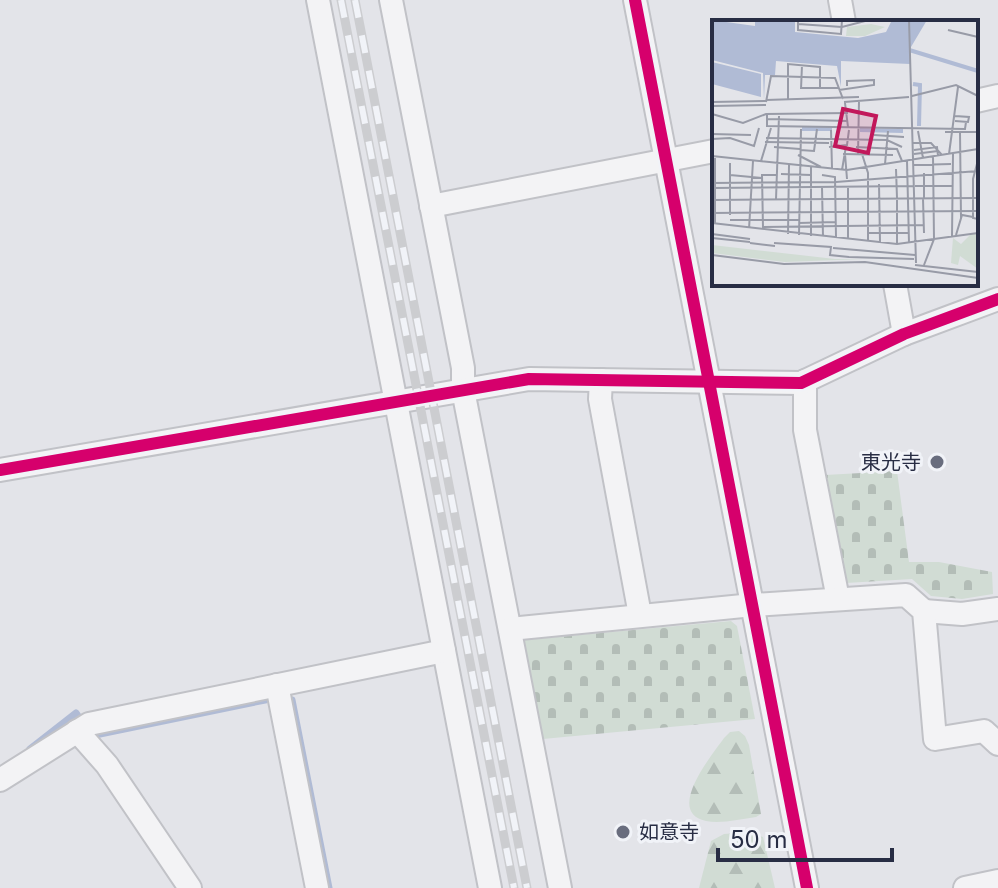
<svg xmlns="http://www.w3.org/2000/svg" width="998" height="888" font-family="Inter,'Noto Sans JP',sans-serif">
  <defs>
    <pattern id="forest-firs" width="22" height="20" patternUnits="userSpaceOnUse" patternTransform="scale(2)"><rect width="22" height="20" fill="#d1dcd4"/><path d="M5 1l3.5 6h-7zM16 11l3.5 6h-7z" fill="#b3bdb7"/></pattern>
    <pattern id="cemetery-stones" width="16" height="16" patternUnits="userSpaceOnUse" patternTransform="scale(2)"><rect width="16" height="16" fill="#d1dcd4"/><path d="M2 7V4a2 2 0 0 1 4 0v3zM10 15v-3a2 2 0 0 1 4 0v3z" fill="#b3bdb7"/></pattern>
  </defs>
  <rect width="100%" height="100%" fill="#e3e4e9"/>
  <g fill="url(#forest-firs)">
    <path d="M739,731L745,736L749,745L761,814L756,817C741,819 721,824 706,821C664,812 713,754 724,738L730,732Z"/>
    <polygon points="748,832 763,837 775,888 699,888 711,841 724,834"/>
  </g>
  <g fill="url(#cemetery-stones)">
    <polygon points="897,471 909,562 939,562 992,572 993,594 962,599 931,596 912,579 846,583 825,475"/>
    <polygon points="731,621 737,626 755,719 543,739 524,640"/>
  </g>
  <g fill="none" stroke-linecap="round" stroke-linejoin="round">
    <g stroke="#b0bbd5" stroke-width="7">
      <polyline points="292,700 329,888"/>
      <polyline points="95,735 265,700"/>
      <polyline points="30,749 76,713 78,716"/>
    </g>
    <g stroke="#c1c2c7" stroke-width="26">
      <g id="minor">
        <polyline points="318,0 490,888"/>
        <polyline points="391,0 463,368 463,390 560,888"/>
        <polyline points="635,0 807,888"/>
        <polyline points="840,0 844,22"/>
        <polyline points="976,101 998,96"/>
        <polyline points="431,206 714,151"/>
        <polyline points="895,284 904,334"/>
        <polyline points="601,380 600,399 640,615"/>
        <polyline points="805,381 805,430 838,599"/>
        <polyline points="0,470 529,379 801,383 904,334 998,299"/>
        <polyline points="924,611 962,614 998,609"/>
        <polyline points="510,629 753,605 906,595 924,611 935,739 984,731 998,744"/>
        <polyline points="277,685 317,888"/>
        <polyline points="77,731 107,765 190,888"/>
        <polyline points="0,780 89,724 444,651"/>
        <polyline points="965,888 998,881"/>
      </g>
    </g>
    <use href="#minor" stroke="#f3f3f5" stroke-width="22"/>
    <g stroke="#cccdd0" stroke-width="9">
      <g id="rail">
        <polyline points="341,0 514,888"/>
        <polyline points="355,0 527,888"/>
      </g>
    </g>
    <use href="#rail" stroke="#f1f3f8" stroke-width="6" stroke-dasharray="18" stroke-linecap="butt"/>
    <g stroke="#f1f3f8" stroke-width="17">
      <g id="cycleway">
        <polyline points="635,0 807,888"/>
        <polyline points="0,470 529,379 801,383 904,334 998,299"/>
      </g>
    </g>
    <use href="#cycleway" stroke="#d6006c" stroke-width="12"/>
  </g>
  <g fill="#696d7e" stroke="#f1f3f8" stroke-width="3">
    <circle cx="937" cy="462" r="8"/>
    <circle cx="623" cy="832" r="8"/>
  </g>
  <g text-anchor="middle" stroke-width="6" stroke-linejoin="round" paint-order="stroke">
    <g font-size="20" fill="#282d44" stroke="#f1f3f8" text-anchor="end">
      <text x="921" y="469">東光寺</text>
      <text x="639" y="839" text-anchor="start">如意寺</text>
    </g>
  </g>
  <g transform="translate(712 20)">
    <rect width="266" height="266" fill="#e3e4e9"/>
    <path d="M260,213L266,214V249L248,236L246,245L239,243L241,218L249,224Z" fill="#d1dcd4"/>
    <path d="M0,225L123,239H151L73,242L0,233Z" fill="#d1dcd4"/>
    <path d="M159,4L173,7L153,16H134L135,7Z" fill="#d1dcd4"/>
    <path d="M0,0L43,6V0H83V12L146,18L174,12L180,0H215L199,27L198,44L129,41V67L125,46L64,41L63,55H53L52,80L51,53L0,40ZM0,42L49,54V77L0,64Z" fill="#b0bbd5"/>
    <path fill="none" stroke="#b0bbd5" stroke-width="4" d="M194,29L266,51M201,64L208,65L207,106M90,109H120M148,110L191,111"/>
    <path fill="none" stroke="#989ba7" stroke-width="2" d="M86,0V10L129,14L130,0M197,0L204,243M86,4L130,7L157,0M236,10L266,17M89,68H127M89,69L90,45M127,70L162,65V60L135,61V66M200,76L244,65L266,76M76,79V44L108,47V69M54,80L147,77M0,82L54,81M54,82L59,56L123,58L131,79M132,82L197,77M133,83L136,107M0,86L54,85M0,94L31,103L54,94L136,93M55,94V106L253,109L254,102M55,99L136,101M243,101L256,102L257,97L243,96M119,110L120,148M206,111L211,138M233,112H266M248,112L249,198M0,114L39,115M162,115L192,117M54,118L175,120L190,127M0,119L18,118L42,126L47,108M53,122L117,123M201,123H219L230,135M62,127L88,129M117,127L135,125L137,110M144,127L185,129L190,141M88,130L102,131L105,109M202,130L225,127L226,136M131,134L181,135M133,134L135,159M146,134L147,81M150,134L156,153V220M202,134L226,131M237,134L246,67M86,135L109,147M0,136L135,150L266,129M3,138V203M266,140L261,159V198L266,199M49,141L59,108M195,141L197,223M18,143V195M173,144L176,111M202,145L239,144M99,147V216M184,149L185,178M130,150L134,126M212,153V179M69,154L99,155M18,155L50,158M110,155L123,157L124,217M0,163L124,162L266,151M167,164L168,222M203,166H240M110,167L111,217M0,168L201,166M136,168V218M64,179L67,96M211,179L212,213M0,180L266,178M185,180V224M0,193L266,191M18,200H87M0,203L185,224L266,213M87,203L124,202M51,207L211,205M51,208L50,155H64M37,209L41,141M157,213H196M0,214L38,219M76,214L77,145M87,215L89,109M244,215L250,195L261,197M240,216L241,134M0,218L38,222M38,223L63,226M62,223L119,227L118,235L137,237L202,239M121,228L203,235M0,235L72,244L153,242L266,258M203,245L266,252M212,245L222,219L221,136"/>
    <path fill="#c2185b" fill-opacity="0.15" stroke="#c2185b" stroke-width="4" d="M131,89L164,96L156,133L123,126Z"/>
    <rect width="266" height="266" fill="none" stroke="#282d44" stroke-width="4"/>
  </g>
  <path d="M718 848v12h174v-12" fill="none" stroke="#282d44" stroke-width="4"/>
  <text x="730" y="848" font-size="24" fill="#282d44" stroke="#f1f3f8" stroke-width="6" paint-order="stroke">50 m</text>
</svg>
